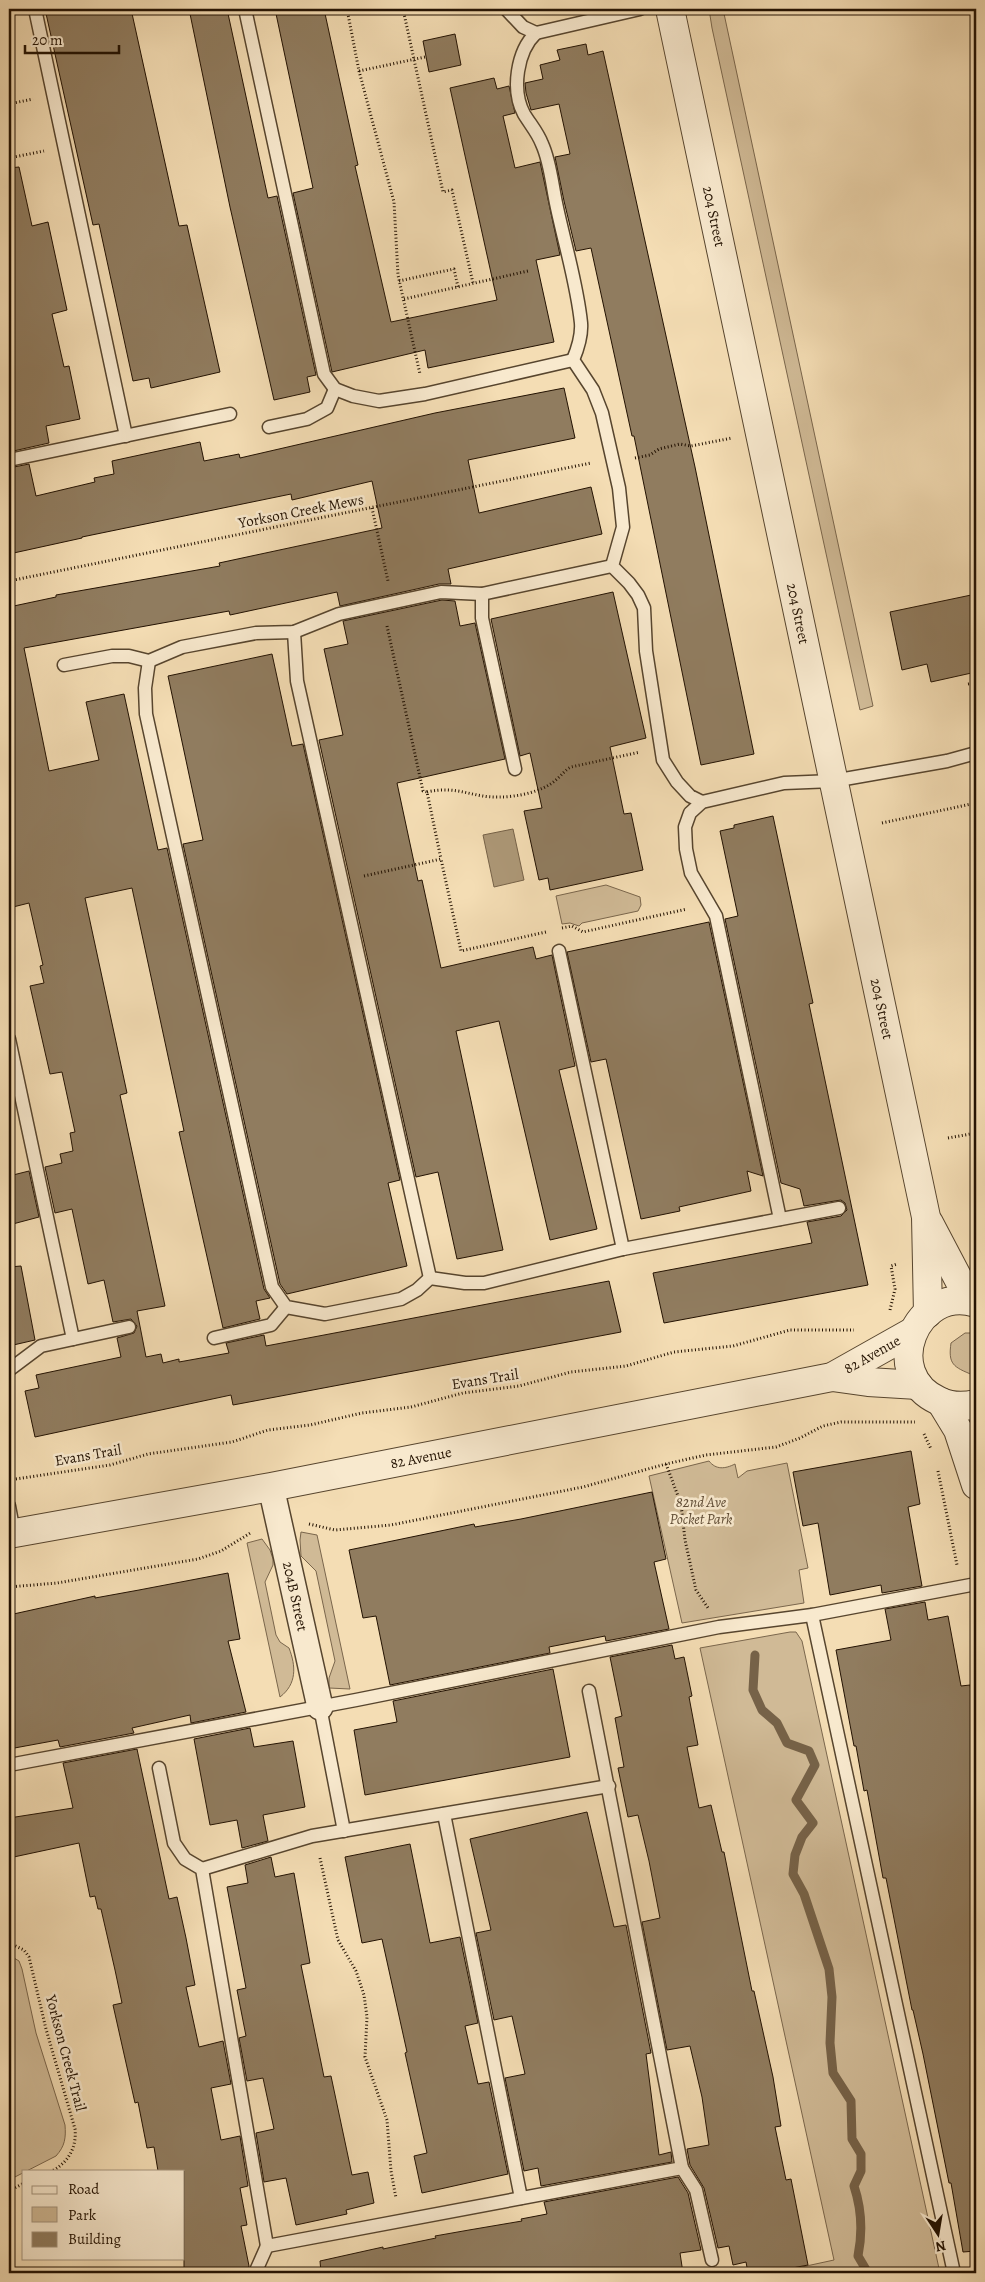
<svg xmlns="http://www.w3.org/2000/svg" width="985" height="2282" font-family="Alegreya,serif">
  <rect width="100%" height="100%" fill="#f4ddb4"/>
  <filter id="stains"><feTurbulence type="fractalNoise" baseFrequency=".004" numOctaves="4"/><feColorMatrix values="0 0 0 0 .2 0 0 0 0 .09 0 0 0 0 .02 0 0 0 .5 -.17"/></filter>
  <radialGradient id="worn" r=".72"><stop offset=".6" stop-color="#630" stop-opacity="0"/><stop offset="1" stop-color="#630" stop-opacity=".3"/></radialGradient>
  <g fill="#d0ba96" stroke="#7a664c">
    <polygon points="709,9 723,9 873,706 860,710 712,28"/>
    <polygon points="606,885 640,897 641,905 638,911 582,923 579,926 570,923 562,924 556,896"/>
    <path d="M965,1333H976V1372L973,1375C953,1367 948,1364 951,1343Z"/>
    <path d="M709,1461C716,1470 725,1469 735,1464L738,1478L747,1471L787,1463L808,1568L799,1570L804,1603L682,1623L649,1476Z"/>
    <polygon points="301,1532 317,1535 350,1689 329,1688 329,1678 335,1661 316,1571 301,1556 300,1540"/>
    <path d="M262,1539L270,1550L273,1559V1565L265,1582L276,1635L280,1642L289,1648C296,1666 297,1684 280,1697L247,1543Z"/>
    <polygon points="790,1632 796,1632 802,1641 940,2273 774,2273 834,2260 700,1648"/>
    <path d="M9,1955L19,1961L22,1969L36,2033L65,2125C66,2138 65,2146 56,2156L9,2180Z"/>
  </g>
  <polygon fill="#ad9877" stroke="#766248" points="513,829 524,880 494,887 483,835"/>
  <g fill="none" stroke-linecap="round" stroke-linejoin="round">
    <path stroke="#766248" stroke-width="9" d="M755,1655L753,1690L762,1710L777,1723L787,1743L809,1751L815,1765L796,1800L813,1823L802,1837L795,1855L793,1874L804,1894L829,1969L832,1997L830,2043L833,2073L851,2101L852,2139L861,2154V2171L854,2186C862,2210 863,2231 858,2256L868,2273"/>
  </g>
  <g fill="#907c5f" stroke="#231202">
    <polygon points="45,9 131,9 179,226 187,225 220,372 151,388 149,378 133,381 99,224 93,225"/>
    <polygon points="189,9 227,9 268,198 277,196 316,375 307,377 310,392 274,400 230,207"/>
    <polygon points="275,9 324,9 358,165 355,166 391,322 497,300 450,88 494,78 497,89 509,86 515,113 503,116 515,168 540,162 560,255 536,260 554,342 428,368 425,350 332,372 293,193 313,188"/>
    <polygon points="455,34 461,65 429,72 423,41"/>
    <polygon points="586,44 588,55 603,51 695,467 754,754 701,765 634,436 632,436 591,248 576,251 564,201 555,157 570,154 559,104 531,110 526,93 525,83 543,79 540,65 560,60 557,50"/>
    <polygon points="19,167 32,226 48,222 67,310 52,314 64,367 69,366 80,419 46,426 49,443 9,452 9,168"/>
    <polygon points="564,388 575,438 468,460 479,513 591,487 602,534 448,569 451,584 439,584 340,606 337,592 230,615 229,611 24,648 49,771 99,760 86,702 124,694 158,850 167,848 264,1289 270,1298 256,1301 260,1319 223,1328 179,1132 184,1131 132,888 85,898 127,1093 120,1095 165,1306 137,1311 146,1357 161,1354 163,1363 179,1359 179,1362 229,1353 226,1343 264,1335 266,1346 609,1281 621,1332 233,1405 231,1395 35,1437 25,1391 39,1388 36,1375 121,1357 117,1338 134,1333 137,1326 131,1319 113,1322 104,1280 88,1284 72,1209 55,1213 45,1167 62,1163 60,1154 73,1151 70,1133 75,1132 62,1072 50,1074 30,986 44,983 40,966 43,965 29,903 13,907 9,885 9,607 56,597 56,595 220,566 219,563 382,528 372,481 292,500 291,494 82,537 82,538 9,554 9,468 29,464 36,496 95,482 94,478 114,474 112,461 200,442 204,461 239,454 240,458 435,413"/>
    <polygon points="613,592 646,738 610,747 624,814 631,813 643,870 550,890 548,878 539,880 524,811 542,808 530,753 520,756 491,619"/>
    <polygon points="976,594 976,672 931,682 927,664 902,670 890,612"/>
    <polygon points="442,600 455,601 460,626 475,623 505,759 397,783 418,881 422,880 441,968 533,947 536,959 552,955 575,1066 559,1070 597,1229 550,1240 499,1021 456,1031 503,1250 457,1259 438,1172 416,1177 319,740 343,735 324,649 348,644 343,621"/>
    <polygon points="272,654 292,746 303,744 400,1180 388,1183 407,1266 287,1294 280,1284 183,844 203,840 168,676"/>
    <polygon points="773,816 813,1003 809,1004 868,1285 664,1323 653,1273 812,1243 807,1222 841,1216 847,1210 845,1203 841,1200 804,1206 800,1189 781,1183 725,919 738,916 720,831 734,828 734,825"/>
    <polygon points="709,922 763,1176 747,1171 751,1191 679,1207 680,1211 641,1219 606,1059 591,1062 567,952"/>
    <polygon points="29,1171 39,1217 9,1225 9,1176"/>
    <polygon points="21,1266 35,1340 9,1346 9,1267"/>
    <polygon points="911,1451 920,1504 908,1507 922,1586 882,1593 881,1585 830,1595 818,1523 803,1526 793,1472"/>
    <polygon points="652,1492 666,1559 654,1562 669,1629 606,1641 605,1636 595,1638 549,1647 550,1653 390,1685 376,1616 363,1618 349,1550 474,1524 475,1527 521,1519"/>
    <polygon points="228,1573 240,1639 228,1641 246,1712 191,1723 190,1715 132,1728 134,1733 60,1747 58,1740 9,1749 9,1615 95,1596 95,1598 139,1590"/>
    <polygon points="925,1602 928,1620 948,1616 961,1686 970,1685 976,1719 976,2251 963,2252 951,2183 949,2183 923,2054 913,2010 912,2010 886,1878 883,1878 867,1790 864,1791 856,1746 854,1746 836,1650 891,1640 885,1609"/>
    <polygon points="672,1645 675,1659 684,1657 692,1696 689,1697 698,1745 687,1747 699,1808 711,1805 722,1852 724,1852 752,1991 754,1991 773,2077 781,2126 775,2127 786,2180 791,2179 808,2265 766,2273 748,2273 746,2262 733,2265 729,2246 718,2248 704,2188 690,2165 687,2149 709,2145 702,2097 690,2046 667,2050 642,1922 660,1918 649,1861 638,1815 628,1817 618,1768 624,1767 615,1718 622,1716 610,1657"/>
    <polygon points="553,1669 570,1757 365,1795 354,1730 397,1722 393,1701"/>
    <polygon points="250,1728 254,1747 293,1741 305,1807 263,1815 268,1841 242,1848 237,1820 210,1825 194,1739"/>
    <polygon points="137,1749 169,1899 177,1897 186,1938 195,1985 186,1987 199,2047 223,2041 231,2084 211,2088 221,2140 240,2136 248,2186 240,2188 247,2225 241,2226 249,2266 247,2273 184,2273 184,2171 158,2171 154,2147 147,2148 138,2102 135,2103 113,2005 122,2003 115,1970 101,1909 98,1909 95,1896 90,1897 79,1843 9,1858 9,1818 73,1808 63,1763"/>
    <polygon points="587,1812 614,1927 626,1925 651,2053 646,2054 659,2155 671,2152 672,2162 541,2186 538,2168 524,2171 505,2078 525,2074 512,2016 494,2020 476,1933 491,1930 470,1839"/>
    <polygon points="410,1844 430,1943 460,1937 478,2023 465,2026 478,2084 489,2082 508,2174 422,2193 414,2156 427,2153 405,2053 407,2052 382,1939 362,1943 345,1857"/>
    <polygon points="271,1857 275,1877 294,1873 310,1963 301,1965 324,2077 331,2076 352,2175 368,2172 374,2203 346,2210 347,2214 296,2225 286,2178 264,2182 256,2133 274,2129 263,2078 247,2081 239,2038 246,2036 237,1990 246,1988 227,1887 248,1883 245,1865"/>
    <polygon points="678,2177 688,2193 701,2250 680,2253 683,2273 321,2273 320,2261 383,2247 383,2249 436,2238 435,2236 469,2230 522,2221 521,2219 547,2214 544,2202"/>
  </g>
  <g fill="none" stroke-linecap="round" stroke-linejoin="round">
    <g stroke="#57452e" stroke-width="15">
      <g id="service">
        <polyline points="35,9 126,436"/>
        <polyline points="245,9 324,374 335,389 353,396 379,401 425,394 573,360"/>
        <path d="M506,9L523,27L536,33C517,51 511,90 524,114C530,124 538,133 542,144C550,161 552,184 556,203C564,242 577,283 581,323C582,336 578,348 573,360L593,390L602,413L619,488L623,527L612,566L629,583L638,595L644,608L646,651L663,760L677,782L690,796L702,802"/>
        <polyline points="536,33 640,9"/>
        <polyline points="269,427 307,419 327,408 335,389"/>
        <polyline points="9,460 230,414"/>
        <polyline points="482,594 482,618 515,769"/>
        <polyline points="294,632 297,681 430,1278"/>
        <polyline points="149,661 145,688 146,714 272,1287 286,1307 325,1314 401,1299 417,1290 430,1278 465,1283 484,1283 623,1249 839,1208"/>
        <polyline points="64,665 112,656 129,656 149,661 182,647 256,633 294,632 339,614 441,592 482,594 612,566"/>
        <polyline points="559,951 623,1249"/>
        <polyline points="9,1039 73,1339"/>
        <polyline points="780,1219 716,916 691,873 686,849 685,827 690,813 702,802 784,783 833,781 947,761 976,753"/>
        <polyline points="214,1338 271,1325 286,1307"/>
        <polyline points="9,1370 41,1346 129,1327"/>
        <polyline points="9,1506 14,1533"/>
        <polyline points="812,1615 954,2273"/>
        <polyline points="320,1707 344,1831"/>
        <polyline points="9,1765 356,1700 719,1627 812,1615 976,1584"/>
        <polyline points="159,1768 174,1843 185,1859 202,1869 267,2246 682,2168 589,1691"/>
        <polyline points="444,1814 521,2198"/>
        <polyline points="202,1869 312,1836 609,1786"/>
        <polyline points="682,2168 696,2190 712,2260"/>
        <polyline points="255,2273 267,2246"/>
      </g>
    </g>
    <g stroke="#57452e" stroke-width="28">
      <g id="minor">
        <path id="s1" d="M271,1487L320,1707"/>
      </g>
    </g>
    <g stroke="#57452e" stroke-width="30">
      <g id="tertiary">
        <path id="s2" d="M670,9L926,1217L928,1313"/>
        <polyline points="929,1223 970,1301"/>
        <path d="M976,1303C916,1284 879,1374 939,1401C951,1407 963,1407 976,1404"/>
        <polyline points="832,1377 868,1382 918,1385"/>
        <polyline points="941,1402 958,1430 976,1485"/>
        <path id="s3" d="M9,1534L271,1487L832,1377L912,1332"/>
      </g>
    </g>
    <g stroke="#231202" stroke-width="3" stroke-dasharray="1 2.5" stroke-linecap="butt">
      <polyline points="347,9 359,71 394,202 398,275 420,374"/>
      <polyline points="403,9 443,192 452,190 473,283"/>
      <polyline points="359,71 425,57"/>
      <polyline points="9,104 33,99"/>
      <polyline points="9,158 44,151"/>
      <polyline points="9,172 11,181 9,185"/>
      <polyline points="399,281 454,269 458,287"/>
      <polyline points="404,299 528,271"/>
      <polyline points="635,458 650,455 659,449 680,444 691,446 732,438"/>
      <polyline points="372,508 388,581"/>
      <polyline points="9,581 591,463"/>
      <polyline points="387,626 423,791 427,792 441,859"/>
      <polyline points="968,684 976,683"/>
      <path d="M427,792C458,785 472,798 499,797C517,797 543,792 557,779C562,775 565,770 571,767L640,752"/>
      <polyline points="882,823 976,803"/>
      <polyline points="364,876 441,859 461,951 546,932"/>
      <polyline points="562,928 572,926 583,932 687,909"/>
      <polyline points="948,1138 976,1133"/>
      <polyline points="890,1310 895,1289 891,1266 897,1264"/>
      <polyline points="924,1434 931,1449"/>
      <polyline points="666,1464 681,1504 685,1540 696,1590 708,1608"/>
      <polyline points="938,1471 957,1565"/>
      <polyline points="9,1480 110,1465 148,1454 232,1442 268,1430 310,1425 362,1413 411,1407 463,1393 519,1386 571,1372 626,1366 674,1352 733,1346 790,1330 854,1330"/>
      <polyline points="309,1524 335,1530 391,1525 583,1487 666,1464 706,1455 776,1447 800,1438 823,1426 841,1422 915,1422"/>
      <polyline points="9,1587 57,1583 198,1559 221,1551 252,1532"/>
      <polyline points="320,1858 338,1940 356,1971 364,1995 367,2017 365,2057 387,2120 391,2171 396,2198"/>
      <path d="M9,1943L24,1950L29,1957L46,2029L75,2129C77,2147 68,2163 52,2171"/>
      <polyline points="9,2191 24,2183"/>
    </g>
    <use href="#service" stroke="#f8e9ce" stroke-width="12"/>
    <use href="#minor" stroke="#f8e9ce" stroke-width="25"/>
    <use href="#tertiary" stroke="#f8e9ce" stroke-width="28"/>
  </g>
  <g text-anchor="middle" stroke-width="5" stroke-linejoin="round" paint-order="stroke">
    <g font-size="15" fill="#231202" stroke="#f8e9ce">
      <text dy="5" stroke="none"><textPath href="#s2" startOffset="212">204 Street</textPath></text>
      <text transform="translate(301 511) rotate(-11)" y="5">Yorkson Creek Mews</text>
      <text dy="5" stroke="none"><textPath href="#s2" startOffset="618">204 Street</textPath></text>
      <text dy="5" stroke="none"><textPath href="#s2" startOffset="1022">204 Street</textPath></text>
      <text dy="5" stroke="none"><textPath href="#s3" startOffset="884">82 Avenue</textPath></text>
      <text transform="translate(485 1379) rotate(-9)" y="5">Evans Trail</text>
      <text transform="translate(88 1455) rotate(-10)" y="5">Evans Trail</text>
      <text dy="5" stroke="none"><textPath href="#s3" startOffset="419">82 Avenue</textPath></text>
      <text dy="5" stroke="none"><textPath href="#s1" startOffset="112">204B Street</textPath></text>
      <text transform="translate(66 2053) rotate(75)" y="5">Yorkson Creek Trail</text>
    </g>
    <g font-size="15" font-style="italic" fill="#604d36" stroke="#f8e9ce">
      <text x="701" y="1507">82nd Ave<tspan x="701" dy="17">Pocket Park</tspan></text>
    </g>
  </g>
  <rect width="985" height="2282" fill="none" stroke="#f4ddb4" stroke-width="30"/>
  <rect x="10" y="10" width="965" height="2262" fill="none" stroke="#231202" stroke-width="2.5"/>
  <rect x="15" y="15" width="955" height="2252" fill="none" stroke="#231202"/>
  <rect x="22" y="2170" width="162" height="90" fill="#f8e9ce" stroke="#a3937c"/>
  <rect x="32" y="2186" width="25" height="8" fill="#f8e9ce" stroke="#a3937c"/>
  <text x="68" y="2194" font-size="15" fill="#231202">Road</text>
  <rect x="32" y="2207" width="25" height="15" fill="#d0ba96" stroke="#a3937c"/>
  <text x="68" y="2220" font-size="15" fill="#231202">Park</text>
  <rect x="32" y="2232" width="25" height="15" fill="#907c5f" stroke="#a3937c"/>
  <text x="68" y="2244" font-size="15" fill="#231202">Building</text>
  <g transform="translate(938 2234) rotate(168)" stroke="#f8e9ce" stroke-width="4" paint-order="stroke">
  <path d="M0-4L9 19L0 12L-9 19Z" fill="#231202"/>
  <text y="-8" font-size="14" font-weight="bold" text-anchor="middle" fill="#231202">N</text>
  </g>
  <path d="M25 45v8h94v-8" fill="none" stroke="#231202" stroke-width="2.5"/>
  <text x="32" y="45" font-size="15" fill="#231202" stroke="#f8e9ce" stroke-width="4" paint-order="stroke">20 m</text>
  <rect width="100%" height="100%" filter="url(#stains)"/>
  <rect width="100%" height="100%" fill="url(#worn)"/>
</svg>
